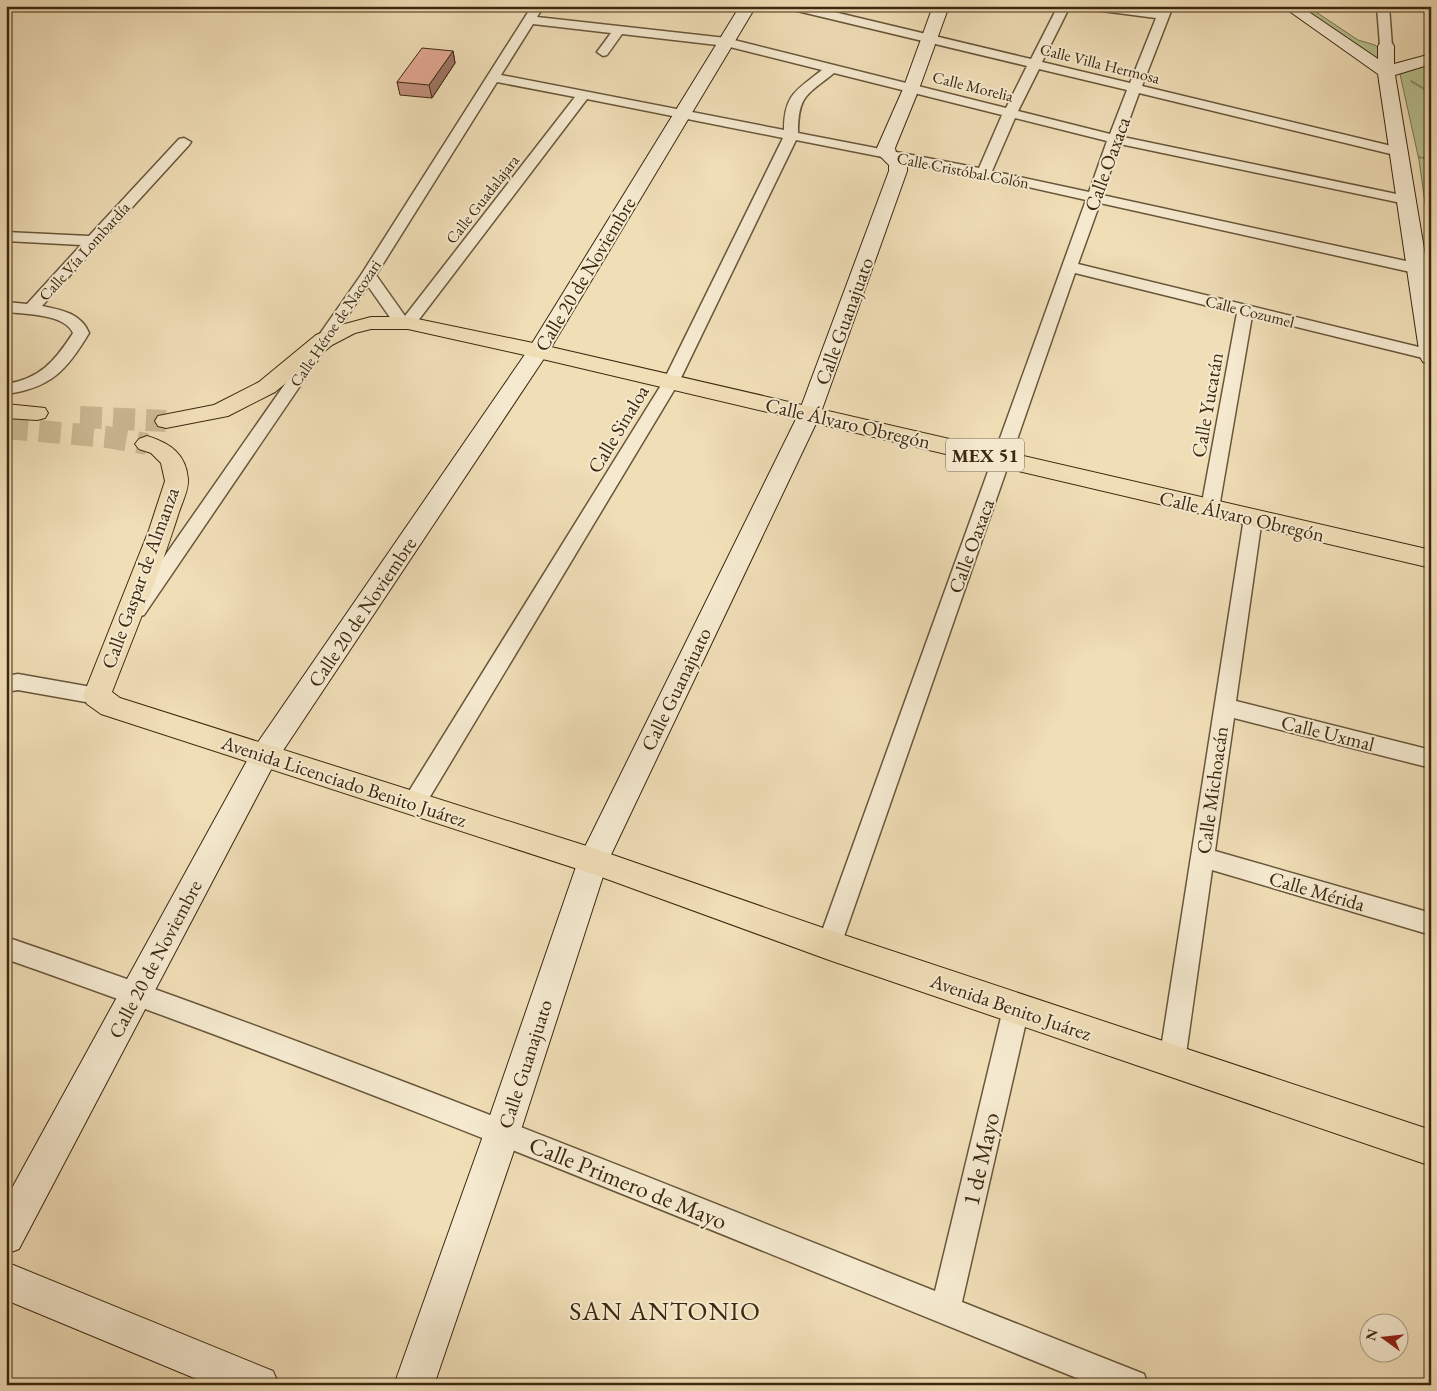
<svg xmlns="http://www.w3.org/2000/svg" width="1437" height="1391" font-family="'EB Garamond',serif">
  <rect width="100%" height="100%" fill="#f0deb7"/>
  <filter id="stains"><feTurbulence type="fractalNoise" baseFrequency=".004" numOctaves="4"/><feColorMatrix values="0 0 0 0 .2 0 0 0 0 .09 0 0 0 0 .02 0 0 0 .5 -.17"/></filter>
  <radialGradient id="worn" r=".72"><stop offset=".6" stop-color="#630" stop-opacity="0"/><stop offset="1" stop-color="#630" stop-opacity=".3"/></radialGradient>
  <g fill="#b7c290" stroke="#7a7550">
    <polygon points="1299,6 1307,6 1358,40 1375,45 1380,50 1379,61"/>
    <polygon points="1431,65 1431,246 1419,160 1400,74 1414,66"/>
  </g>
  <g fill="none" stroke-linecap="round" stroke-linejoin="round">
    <g stroke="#ccba95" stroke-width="22" stroke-dasharray="22 11" stroke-linecap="butt">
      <polyline points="80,417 166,421"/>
      <polyline points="6,428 107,437 147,444"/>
    </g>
    <g stroke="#695639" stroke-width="3">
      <g id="street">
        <path d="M532,6H540L542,9L537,17L726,38L1006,108L1027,66L789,9L787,6H809L1031,59L1058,6H1070L1042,62L1130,83L1156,18L1094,10L1088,6H1124L1159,11L1161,6H1173L1142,86L1404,149L1406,152L1399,156L1139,93L1123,137L1406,196L1411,197L1413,200L1411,203L1406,204L1120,144L1102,195L1415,263L1420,265L1423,268L1420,271L1415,273L1100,203L1078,264L1431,350V360L1252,316L1219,508L1217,513L1210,514L1203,513L1201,508L1237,313L1075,273L841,945L838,953L829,956L820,953L817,945L1086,200L984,177L796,140L679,382L422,810L414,813L406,810L403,803L406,796L663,382L783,138L587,99L414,326H396L368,286L144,615L137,617L130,615L127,610L361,275ZM533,24L611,33L597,52L603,56L607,55L622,34L726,46L822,70C797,90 784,94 784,130L501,75ZM1039,69L1127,90L1110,134L1018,111ZM834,73L1002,115L979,168L798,133C798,95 807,95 834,73ZM497,82L575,97L405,316L376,275ZM1015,118L1107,141L1089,192L992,171Z"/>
        <polygon points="1377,6 1389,6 1392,46 1390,49 1382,49 1380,46"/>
        <path d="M184,138L191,142L189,145L42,306C61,310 81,313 89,333C67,370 51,388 6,394V384C40,379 55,361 73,333C65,314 25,314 6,312V302L27,304L81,245L6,241V232L89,236L179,139Z"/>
        <polygon points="1253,511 1260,513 1262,518 1236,701 1431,750 1431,768 1234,718 1215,851 1431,913 1431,935 1212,870 1185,1061 1181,1070 1172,1074 1163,1070 1159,1061 1244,518 1246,513"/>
        <polygon points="18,674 97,688 105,690 108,696 105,702 97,704 18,690 6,692 6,676"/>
        <path d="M6,937C320,1044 627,1169 935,1291L1003,1009L1007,1000L1016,997L1025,1000L1029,1009L962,1302L1144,1374L1148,1385H1094C733,1240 374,1088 6,959Z"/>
      </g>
    </g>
    <g stroke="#3c280f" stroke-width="2">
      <g id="secondary">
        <polygon points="740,6 756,6 549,351 274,764 19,1249 6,1254 6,1199 254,748 528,350"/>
        <polygon points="933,6 949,6 919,89 895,148 896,153 907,164 907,171 820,415 608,861 520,1133 434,1385 394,1385 484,1133 578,861 798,415 889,171 889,165 879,155 877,148 903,89"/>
        <polygon points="1282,6 1300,6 1378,59 1378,46 1380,43 1392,43 1394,46 1394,64 1431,54 1431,64 1395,75 1431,291 1431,364 1423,362 1420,357 1378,74"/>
        <polygon points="6,1262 273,1371 279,1385 211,1385 6,1300"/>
      </g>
    </g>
    <g stroke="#3c280f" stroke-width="2">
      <g id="primary">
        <polygon points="371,317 408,317 538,344 1431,550 1431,568 538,358 408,329 371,329 355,333 332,345 275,392 228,416 166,428 158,426 155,421 158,416 214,405 259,382 316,335 341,325"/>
        <polygon points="6,404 45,408 48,413 45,418 37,420 6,418"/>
        <path d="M147,436C170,443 186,454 188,479C189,489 182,503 179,512C160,573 135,632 112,692L120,698L593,848L829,930L1431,1130V1166L829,960L593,874L101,714L87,704L83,696L149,530L165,481L161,463L151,453L139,449L135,444L139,439Z"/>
      </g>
    </g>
    <g stroke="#3c280f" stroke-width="2" stroke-dasharray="0.5 1" stroke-linecap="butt">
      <polyline points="1411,81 1431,93"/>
      <polyline points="1419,157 1431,160"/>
    </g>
    <use href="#street" fill="#f5ead0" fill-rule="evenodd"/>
    <use href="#secondary" fill="#f5ead0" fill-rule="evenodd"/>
    <use href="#primary" fill="#f0deb7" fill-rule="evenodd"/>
  </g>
  <polygon fill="#c2907d" stroke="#3c280f" points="453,51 455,63 432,98 400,95 397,82"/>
  <polygon fill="#9e7666" stroke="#3c280f" points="453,51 455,63 432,98 429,85"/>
  <polygon fill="#e2a891" stroke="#3c280f" points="422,48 453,51 429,85 397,82"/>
  <g text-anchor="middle" stroke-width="4" stroke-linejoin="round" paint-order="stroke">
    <g font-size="16" fill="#3c280f" stroke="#f5ead0">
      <text transform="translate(1100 63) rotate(14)" y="6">Calle Villa Hermosa</text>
      <text transform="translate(973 86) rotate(14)" y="6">Calle Morelia</text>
      <text transform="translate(963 170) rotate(11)" y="6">Calle Cristóbal Colón</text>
      <text transform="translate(482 199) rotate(-52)" y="6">Calle Guadalajara</text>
      <text transform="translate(84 251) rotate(-48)" y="6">Calle Vía Lombardía</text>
      <text transform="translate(1250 311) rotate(14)" y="6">Calle Cozumel</text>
      <text transform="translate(335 323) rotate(-56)" y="6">Calle Héroe de Nacozari</text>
    </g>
    <rect fill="#f5ead0" stroke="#746249" stroke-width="1" x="946" y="438.5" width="78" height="33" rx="4"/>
    <g font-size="19" font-weight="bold" fill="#3c280f">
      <text x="985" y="462">MEX 51</text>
    </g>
    <g font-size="20" fill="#3c280f" stroke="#f5ead0">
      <text transform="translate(1107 164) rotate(-70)" y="7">Calle Oaxaca</text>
      <text transform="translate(585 274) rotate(-59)" y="7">Calle 20 de Noviembre</text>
      <text transform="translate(844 321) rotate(-70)" y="7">Calle Guanajuato</text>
      <text transform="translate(1207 405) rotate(-80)" y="7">Calle Yucatán</text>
      <text transform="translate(848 423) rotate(13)" y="7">Calle Álvaro Obregón</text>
      <text transform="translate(618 429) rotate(-59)" y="7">Calle Sinaloa</text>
      <text transform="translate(1242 516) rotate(13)" y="7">Calle Álvaro Obregón</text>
      <text transform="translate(971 546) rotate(-70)" y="7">Calle Oaxaca</text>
      <text transform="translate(140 578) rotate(-70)" y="7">Calle Gaspar de Almanza</text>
      <text transform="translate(362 612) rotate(-56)" y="7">Calle 20 de Noviembre</text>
      <text transform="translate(676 689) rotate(-64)" y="7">Calle Guanajuato</text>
      <text transform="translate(1328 733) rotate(14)" y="7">Calle Uxmal</text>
      <text transform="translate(344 781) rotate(18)" y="7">Avenida Licenciado Benito Juárez</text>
      <text transform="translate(1212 790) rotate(-82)" y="7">Calle Michoacán</text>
      <text transform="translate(1317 891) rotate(16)" y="7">Calle Mérida</text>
      <text transform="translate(155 959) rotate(-62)" y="7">Calle 20 de Noviembre</text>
      <text transform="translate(1011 1007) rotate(19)" y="7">Avenida Benito Juárez</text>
      <text transform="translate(525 1064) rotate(-72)" y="7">Calle Guanajuato</text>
    </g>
    <g font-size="24" fill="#3c280f" stroke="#f5ead0">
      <text transform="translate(981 1159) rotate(-77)" y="8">1 de Mayo</text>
      <text transform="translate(628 1183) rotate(22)" y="8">Calle Primero de Mayo</text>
    </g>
    <g font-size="26" letter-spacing="1" fill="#3c280f" stroke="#f5ead0">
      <text x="665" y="1320">SAN ANTONIO</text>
    </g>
  </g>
  <rect width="1437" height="1391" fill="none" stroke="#f0deb7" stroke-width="25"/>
  <rect x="8" y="8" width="1422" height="1376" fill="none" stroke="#3c280f" stroke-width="2.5"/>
  <rect x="12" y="12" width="1412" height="1366" fill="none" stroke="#3c280f"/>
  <g transform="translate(1384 1338) rotate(285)"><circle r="24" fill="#f5ead0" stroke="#ab9c83"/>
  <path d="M0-4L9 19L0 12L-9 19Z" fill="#8f2418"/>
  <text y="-8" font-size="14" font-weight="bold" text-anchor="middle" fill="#3c280f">N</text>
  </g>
  <rect width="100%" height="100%" filter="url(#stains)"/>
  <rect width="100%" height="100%" fill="url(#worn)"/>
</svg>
